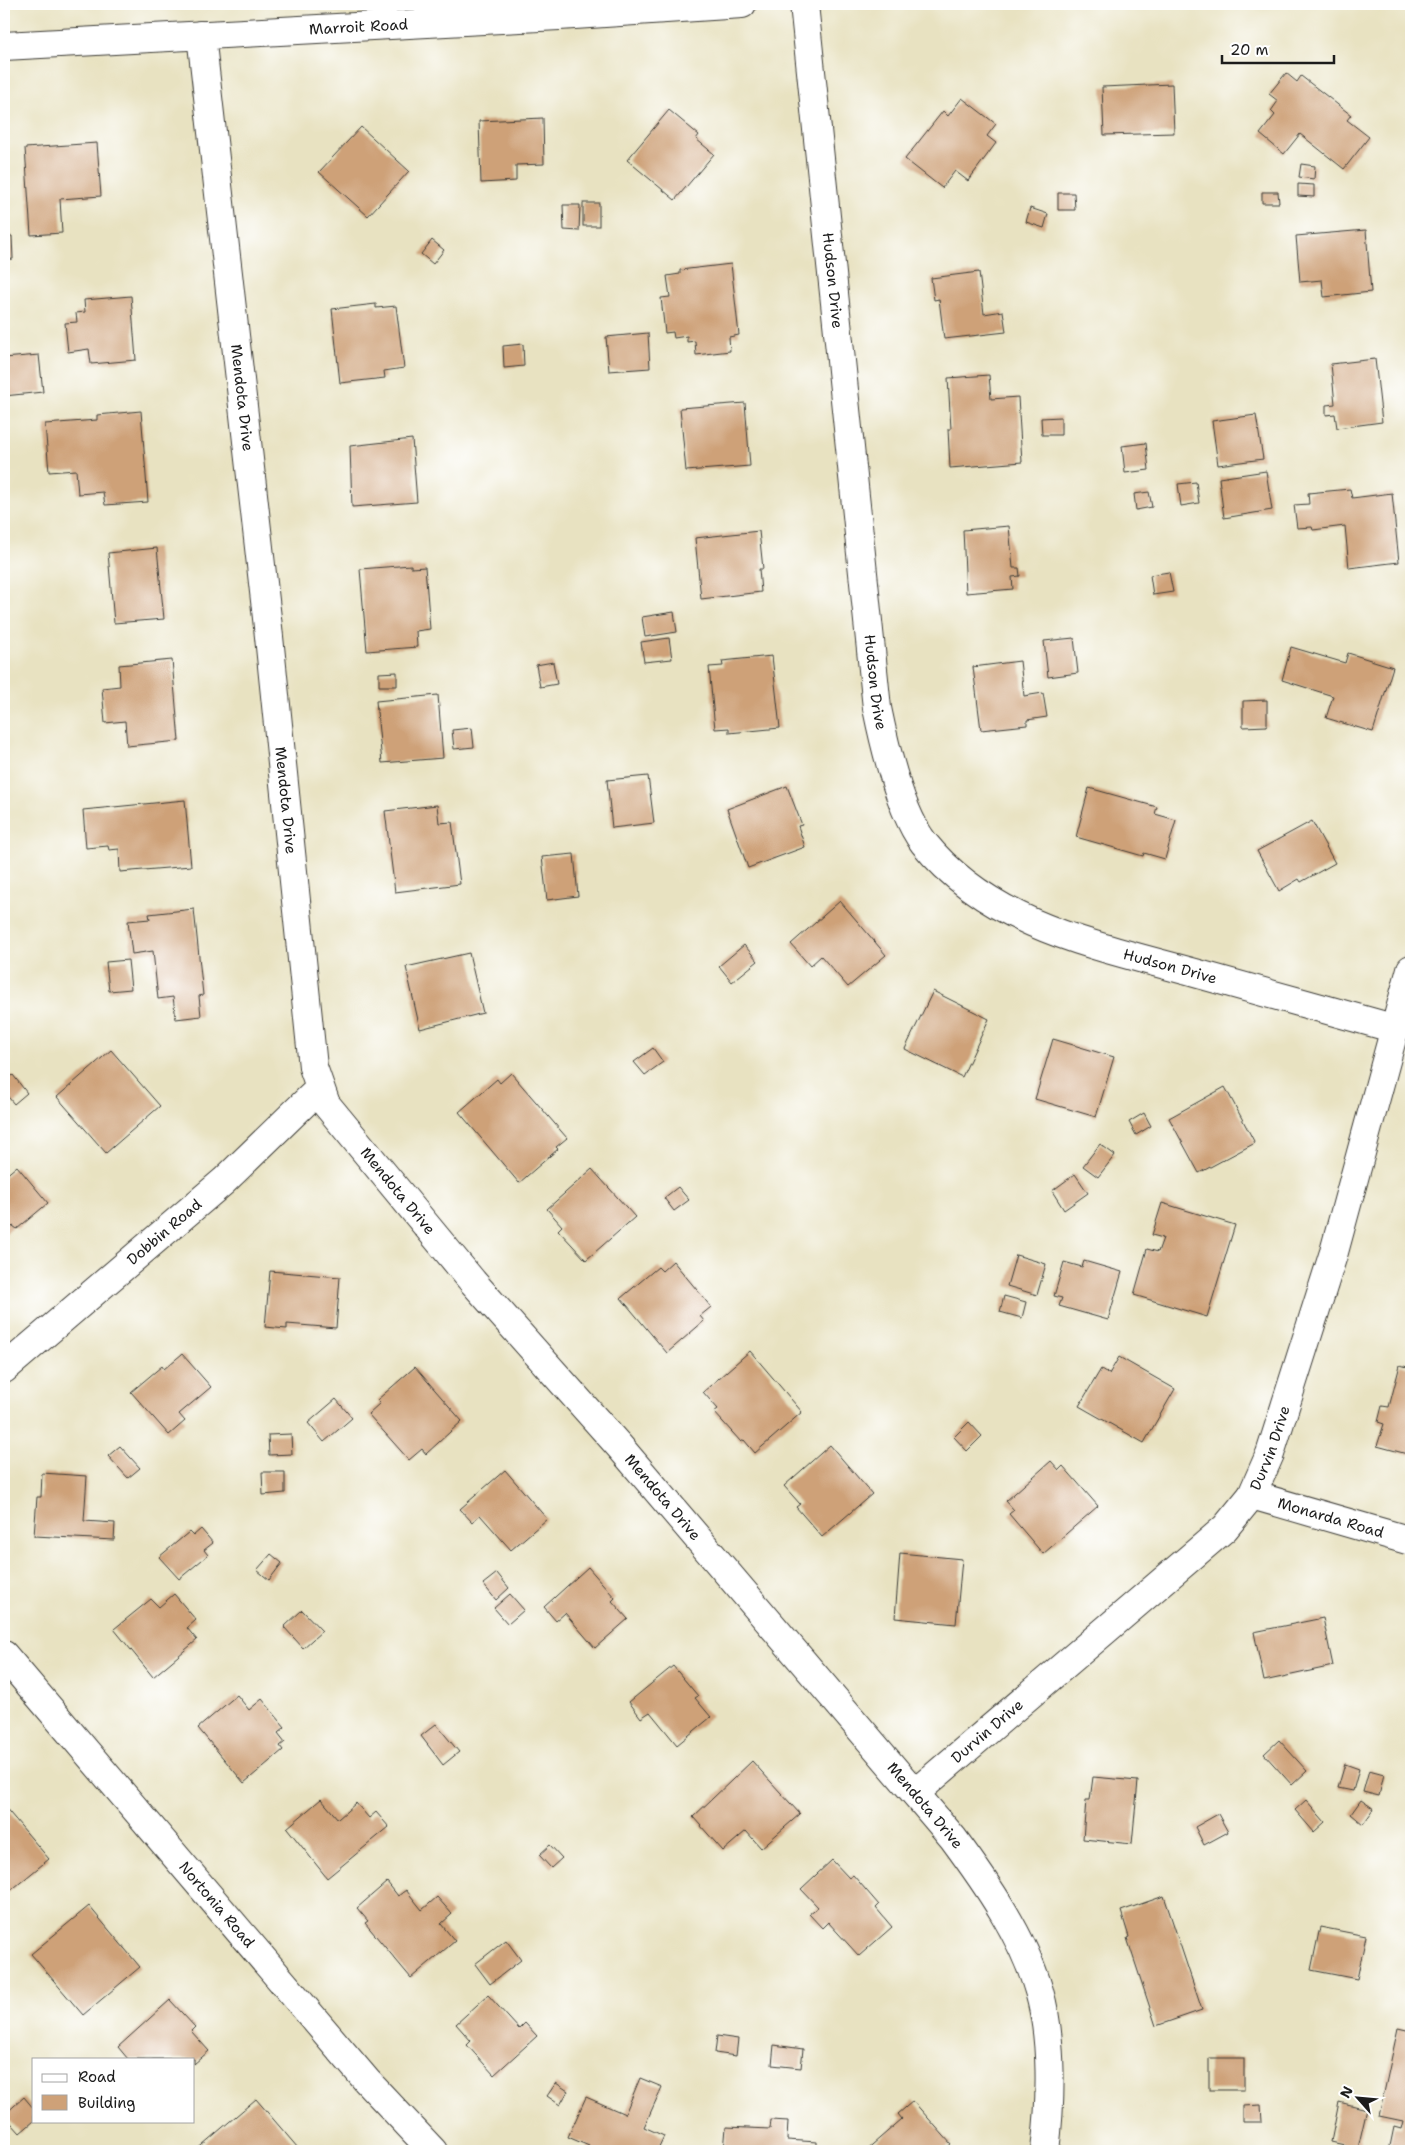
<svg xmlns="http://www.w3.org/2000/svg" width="1415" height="2155" font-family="'Shantell Sans',sans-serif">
  <rect width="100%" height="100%" fill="#fff"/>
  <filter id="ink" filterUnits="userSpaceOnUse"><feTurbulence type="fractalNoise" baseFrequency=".02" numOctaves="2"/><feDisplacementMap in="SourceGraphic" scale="10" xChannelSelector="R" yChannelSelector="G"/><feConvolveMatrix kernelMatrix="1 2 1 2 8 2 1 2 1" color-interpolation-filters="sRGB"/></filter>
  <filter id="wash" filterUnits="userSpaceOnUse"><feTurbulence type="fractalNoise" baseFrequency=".0096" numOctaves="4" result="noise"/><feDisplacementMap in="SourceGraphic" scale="20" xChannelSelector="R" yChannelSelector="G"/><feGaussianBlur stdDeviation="1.12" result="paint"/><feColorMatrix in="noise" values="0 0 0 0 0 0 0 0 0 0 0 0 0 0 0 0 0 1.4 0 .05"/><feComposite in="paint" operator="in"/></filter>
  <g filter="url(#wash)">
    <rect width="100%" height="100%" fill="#e8e2c1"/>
    <g id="blocks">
      <g fill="#cea178">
        <polygon points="1286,73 1297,82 1301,76 1351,115 1347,120 1369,137 1344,169 1300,134 1284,154 1260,134 1275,115 1271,111 1278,101 1269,94"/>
        <polygon points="1172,84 1174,133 1104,135 1102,87"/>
        <polygon points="962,98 996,124 987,136 996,143 968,181 955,171 942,188 905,159 943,111 948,116"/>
        <polygon points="669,110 699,135 696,139 714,154 675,200 627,160"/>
        <polygon points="543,118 544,164 516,165 516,181 481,183 479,121"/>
        <polygon points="361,127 409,171 368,216 319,172"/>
        <polygon points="97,143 101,196 60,199 62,233 31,235 25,148"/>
        <polygon points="1301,164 1315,166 1314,179 1299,177"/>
        <polygon points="1298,184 1314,185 1314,197 1298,196"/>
        <polygon points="1262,192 1278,192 1279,203 1262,203"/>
        <polygon points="1058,193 1074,193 1075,210 1058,210"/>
        <rect x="583" y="203" width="16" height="23"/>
        <polygon points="563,205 580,205 579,231 564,230"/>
        <polygon points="1030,208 1048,214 1044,228 1026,222"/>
        <polygon points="1366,230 1371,292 1324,297 1322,280 1300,282 1296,236"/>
        <polygon points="4,236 12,236 13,259 4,260"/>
        <polygon points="432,240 444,250 433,264 421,254"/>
        <polygon points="731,264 739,335 729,337 730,351 696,355 695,341 687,342 687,336 674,338 673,332 665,333 661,298 670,297 667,276 680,274 680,270"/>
        <polygon points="979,272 984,314 1003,311 1006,332 944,339 939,299 934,300 931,278"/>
        <polygon points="131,296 136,360 91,364 89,349 68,352 65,323 77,322 76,313 85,312 84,300"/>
        <polygon points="376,304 376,308 396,306 404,368 384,371 385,378 340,383 332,309"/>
        <polygon points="648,333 650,368 609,371 606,337"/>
        <polygon points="523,344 524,366 504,368 503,346"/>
        <polygon points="39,355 43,392 4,396 4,358"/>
        <polygon points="1375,359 1382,422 1337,428 1335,414 1326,415 1326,405 1335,404 1331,364"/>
        <polygon points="989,375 991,399 1018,397 1022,462 950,468 948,429 951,429 948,378"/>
        <polygon points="745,403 750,466 686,471 680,408"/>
        <polygon points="141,411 148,502 105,505 103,492 78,494 76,470 49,472 45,424 97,420 97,415"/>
        <polygon points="1256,415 1263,459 1218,465 1212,421"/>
        <polygon points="1061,417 1061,435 1042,435 1041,418"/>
        <polygon points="412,439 417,502 352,507 350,446"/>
        <polygon points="1146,443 1149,470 1125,473 1122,446"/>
        <polygon points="1266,471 1272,510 1224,518 1219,478"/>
        <polygon points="1196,482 1199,503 1181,506 1178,484"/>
        <polygon points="1350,489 1352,498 1392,493 1399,562 1349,568 1345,526 1313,530 1312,527 1297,528 1294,505 1309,504 1308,493"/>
        <polygon points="1149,492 1152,507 1136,510 1134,494"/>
        <polygon points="1009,526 1013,568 1019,568 1020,576 1012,577 1013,589 966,593 963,530"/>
        <polygon points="759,531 763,569 759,569 761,592 701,599 695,538"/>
        <polygon points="157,548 164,619 114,623 108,553"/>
        <polygon points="411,565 411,568 425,567 430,629 416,631 417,647 367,651 360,569"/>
        <polygon points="1169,572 1173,592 1153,595 1150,575"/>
        <polygon points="674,612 677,632 645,637 642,617"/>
        <polygon points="669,638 672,659 644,662 641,642"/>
        <polygon points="1074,638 1078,673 1048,677 1044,641"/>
        <polygon points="1291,647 1345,663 1348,653 1393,667 1373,732 1326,718 1333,696 1282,680"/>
        <polygon points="772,656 780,728 729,733 729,728 715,729 709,667 723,666 722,661"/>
        <polygon points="172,660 179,741 127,746 125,721 105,723 102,688 120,686 119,665"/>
        <polygon points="1020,661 1024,696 1043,693 1047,717 1027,720 1027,725 981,730 973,667"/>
        <polygon points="553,662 557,684 540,687 536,665"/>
        <polygon points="397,672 397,686 379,686 379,673"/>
        <polygon points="438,695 443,758 382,763 376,701"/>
        <polygon points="1267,700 1267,726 1243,727 1243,701"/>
        <polygon points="472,728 474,747 454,749 452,730"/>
        <polygon points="648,776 654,823 612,828 607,780"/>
        <polygon points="787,786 802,825 798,826 805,847 748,868 727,809"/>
        <polygon points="1089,788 1157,807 1155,814 1176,820 1165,859 1144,853 1143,856 1076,837"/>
        <polygon points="185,800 191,866 120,872 119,849 109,850 108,846 86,848 83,810"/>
        <polygon points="437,805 439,823 452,822 460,884 395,892 385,811"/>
        <polygon points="1312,821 1335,863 1301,882 1299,879 1279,891 1257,851"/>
        <polygon points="574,854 578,896 547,900 542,857"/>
        <polygon points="840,901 886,955 848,987 821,956 810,966 791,944"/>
        <polygon points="194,909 203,995 199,996 201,1016 176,1019 173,997 158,999 153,951 132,954 128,921 150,919 149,914"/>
        <polygon points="744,945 758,961 732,982 719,966"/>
        <polygon points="469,953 483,1013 420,1029 406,967"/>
        <polygon points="128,960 131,989 109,991 106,962"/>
        <polygon points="933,991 989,1019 962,1077 905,1049"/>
        <polygon points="1053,1039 1114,1057 1096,1117 1035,1099"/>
        <polygon points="653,1048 663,1062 645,1075 634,1062"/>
        <polygon points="111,1050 160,1106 106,1153 57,1097"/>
        <polygon points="511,1073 567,1138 556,1147 558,1149 519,1183 459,1112 497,1079 500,1083"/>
        <polygon points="13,1075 27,1093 14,1104 4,1092 4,1083"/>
        <polygon points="1225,1087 1255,1143 1199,1173 1169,1118"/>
        <polygon points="1144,1113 1151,1126 1136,1135 1129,1122"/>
        <polygon points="1100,1144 1115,1155 1098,1177 1083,1166"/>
        <polygon points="17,1166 48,1203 17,1229 13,1226 4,1235 4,1177"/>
        <polygon points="592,1169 635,1217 586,1260 558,1230 562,1226 547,1209"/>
        <polygon points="1075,1174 1088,1193 1064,1210 1052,1191"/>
        <polygon points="678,1187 689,1200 674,1211 664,1198"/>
        <polygon points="1162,1203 1235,1225 1207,1317 1134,1295 1147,1249 1158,1252 1163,1238 1152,1235"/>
        <polygon points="1016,1255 1046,1264 1037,1295 1007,1286"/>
        <polygon points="673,1261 711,1307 700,1316 704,1321 667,1353 621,1298 658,1267 662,1271"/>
        <polygon points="1084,1261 1122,1272 1108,1320 1059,1306 1062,1298 1054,1296 1064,1262 1082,1267"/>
        <polygon points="270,1271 340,1277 336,1328 287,1324 287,1329 265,1327"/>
        <polygon points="1004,1296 1026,1302 1022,1318 1000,1312"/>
        <polygon points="750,1351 802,1412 755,1453 744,1440 741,1442 714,1412 718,1409 703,1392"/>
        <polygon points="182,1354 211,1387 179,1414 185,1421 169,1435 131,1392 162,1366 164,1369"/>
        <polygon points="1119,1357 1175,1389 1144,1443 1079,1406 1101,1369 1109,1374"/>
        <polygon points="1400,1365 1411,1368 1411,1455 1377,1446 1384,1424 1378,1422 1382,1406 1389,1407"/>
        <polygon points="415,1367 462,1421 426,1454 422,1449 409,1460 368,1414 380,1403 377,1400"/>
        <polygon points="336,1399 352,1418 324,1442 308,1423"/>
        <polygon points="969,1422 982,1436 967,1451 954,1437"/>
        <polygon points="291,1434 292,1454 269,1455 268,1435"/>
        <polygon points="830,1445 872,1494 822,1537 796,1507 800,1504 784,1486"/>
        <polygon points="120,1446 140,1468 128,1478 108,1456"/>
        <polygon points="1051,1461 1059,1470 1063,1466 1098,1506 1043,1554 1009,1514 1014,1510 1006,1501"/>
        <polygon points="505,1470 547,1519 511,1550 480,1515 472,1522 460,1509"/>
        <polygon points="262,1472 285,1472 285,1493 263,1495"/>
        <polygon points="42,1473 87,1476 84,1521 115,1523 114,1540 34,1536 37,1497 41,1497"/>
        <polygon points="201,1529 213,1543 204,1550 208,1555 179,1579 159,1557 189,1532 193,1536"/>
        <polygon points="900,1553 962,1559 956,1624 895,1618"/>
        <polygon points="271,1554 282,1563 269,1580 257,1570"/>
        <polygon points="588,1567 615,1598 612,1601 628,1619 595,1648 565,1613 556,1621 544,1607"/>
        <polygon points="497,1573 509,1588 496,1600 483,1584"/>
        <polygon points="174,1594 196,1620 187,1628 197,1640 153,1677 114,1629 151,1599 159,1607"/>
        <polygon points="510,1594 524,1610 508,1624 494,1608"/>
        <polygon points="302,1610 322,1631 303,1648 284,1627"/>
        <polygon points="1323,1618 1333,1666 1264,1681 1254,1632"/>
        <polygon points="673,1666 698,1696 695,1698 711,1717 677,1745 650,1712 641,1718 629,1702"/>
        <polygon points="237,1695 249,1710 262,1699 285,1727 278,1733 285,1742 280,1746 283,1750 244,1783 198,1728"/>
        <polygon points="436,1724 459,1752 443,1765 421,1736"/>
        <polygon points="1279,1740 1307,1771 1292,1785 1264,1754"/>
        <polygon points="752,1761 800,1814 761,1848 746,1831 723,1851 693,1817"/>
        <polygon points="1345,1764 1359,1769 1353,1791 1338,1788"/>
        <polygon points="1369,1770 1384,1774 1379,1796 1363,1792"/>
        <polygon points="1093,1777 1138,1781 1132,1844 1083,1839 1086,1800 1090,1800"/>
        <polygon points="321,1799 338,1819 356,1803 369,1818 376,1812 389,1827 327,1878 287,1828"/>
        <polygon points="1306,1800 1325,1822 1314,1832 1295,1810"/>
        <polygon points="1361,1800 1374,1809 1363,1824 1351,1814"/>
        <polygon points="4,1806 49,1859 9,1892 4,1887"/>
        <polygon points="1218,1814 1228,1832 1204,1845 1195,1827"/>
        <polygon points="550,1845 562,1858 551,1868 539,1855"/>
        <polygon points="832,1860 849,1878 853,1875 879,1905 876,1908 892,1927 859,1956 828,1922 822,1928 809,1914 818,1907 801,1889"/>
        <polygon points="387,1882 398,1896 406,1890 422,1910 437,1897 452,1914 441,1924 455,1941 411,1978 365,1923 368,1921 357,1908"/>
        <polygon points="1164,1896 1202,2010 1156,2026 1127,1938 1129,1937 1121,1911"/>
        <polygon points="89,1906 140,1967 83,2015 31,1954"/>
        <polygon points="1410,1911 1411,1912 1411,1935 1406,1934"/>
        <polygon points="1320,1927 1366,1936 1357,1979 1311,1970"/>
        <polygon points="506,1940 521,1960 490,1984 475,1964"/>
        <polygon points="488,1995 519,2029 525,2023 537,2036 494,2075 467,2045 471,2041 456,2024"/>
        <polygon points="170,2000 195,2027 191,2031 209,2051 194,2064 194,2059 128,2059 118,2047"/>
        <polygon points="1398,2028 1411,2031 1411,2151 1389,2151 1394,2127 1401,2129 1403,2121 1379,2116"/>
        <polygon points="717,2036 738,2039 736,2056 715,2053"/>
        <polygon points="774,2045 803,2049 801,2068 772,2065"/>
        <rect x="1209" y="2058" width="35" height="32"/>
        <polygon points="640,2078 662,2087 644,2127 664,2136 657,2151 589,2151 587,2150 589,2146 568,2137 586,2097 625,2114"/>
        <polygon points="556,2083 568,2091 560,2105 547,2096"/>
        <polygon points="24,2097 34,2109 34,2121 20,2133 4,2115"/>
        <polygon points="256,2099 298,2148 294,2151 195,2151"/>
        <polygon points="913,2101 951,2144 943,2151 865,2151 902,2119 898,2114"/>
        <polygon points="1339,2102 1367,2109 1358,2148 1331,2142"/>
        <polygon points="1261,2105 1262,2122 1243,2122 1243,2106"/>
        <polygon points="771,2120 788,2121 787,2140 817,2142 817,2151 724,2151 726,2127 770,2129"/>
      </g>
    </g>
  </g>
  <g filter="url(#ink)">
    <use href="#blocks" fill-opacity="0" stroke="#3b3a35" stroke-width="1"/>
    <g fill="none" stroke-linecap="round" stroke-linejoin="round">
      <g stroke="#3b3a35" stroke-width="30">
        <g id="minor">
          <path id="s1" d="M804,4L877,708C885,747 900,812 924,843C991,926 1098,946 1195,973C1262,992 1329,1010 1396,1029"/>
          <path id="s2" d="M201,35L268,627L313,1067L326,1104L473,1282L620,1447L953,1838C987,1884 1023,1936 1039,1991C1053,2039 1051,2102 1045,2151"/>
          <path id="s3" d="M4,46L559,16L742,4"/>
          <path id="s4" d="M4,1369L224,1181L319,1089"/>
          <path id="s5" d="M1252,1495L1411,1541"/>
          <path id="s6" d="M4,1655L367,2081L433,2151"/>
          <path id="s7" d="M915,1793L1225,1528L1252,1495L1270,1454L1334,1252L1411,969"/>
        </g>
      </g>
      <use href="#minor" stroke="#fff" stroke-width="28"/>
    </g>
  </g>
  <g text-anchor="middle" stroke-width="4" stroke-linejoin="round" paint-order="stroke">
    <g font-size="15" fill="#1c1c1c" stroke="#fff">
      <text dy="5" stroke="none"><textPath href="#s3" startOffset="355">Marroit Road</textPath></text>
      <text dy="5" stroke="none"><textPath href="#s1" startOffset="278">Hudson Drive</textPath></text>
      <text dy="5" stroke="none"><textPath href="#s2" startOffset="365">Mendota Drive</textPath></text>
      <text dy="5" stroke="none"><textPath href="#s1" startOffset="682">Hudson Drive</textPath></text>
      <text dy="5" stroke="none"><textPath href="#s2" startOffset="770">Mendota Drive</textPath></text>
      <text dy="5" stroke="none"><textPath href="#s1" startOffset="1132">Hudson Drive</textPath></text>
      <text dy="5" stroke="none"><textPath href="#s2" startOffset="1190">Mendota Drive</textPath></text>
      <text dy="5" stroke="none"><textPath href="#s4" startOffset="211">Dobbin Road</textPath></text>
      <text dy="5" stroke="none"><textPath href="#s7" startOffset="501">Durvin Drive</textPath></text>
      <text dy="5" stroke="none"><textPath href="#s2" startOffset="1595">Mendota Drive</textPath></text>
      <text dy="5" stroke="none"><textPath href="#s5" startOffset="82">Monarda Road</textPath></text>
      <text dy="5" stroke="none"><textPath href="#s7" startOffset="95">Durvin Drive</textPath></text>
      <text dy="5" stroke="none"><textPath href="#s2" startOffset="2000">Mendota Drive</textPath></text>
      <text dy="5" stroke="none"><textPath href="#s6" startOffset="328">Nortonia Road</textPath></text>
    </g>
  </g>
  <rect width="1415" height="2155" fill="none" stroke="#fff" stroke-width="20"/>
  <rect x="32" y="2058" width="162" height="65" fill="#ffffff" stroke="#a4a4a4"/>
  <rect x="42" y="2074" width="25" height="8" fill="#ffffff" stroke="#a4a4a4"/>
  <text x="78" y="2082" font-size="15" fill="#1c1c1c">Road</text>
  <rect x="42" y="2095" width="25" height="15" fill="#cea178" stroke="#a4a4a4"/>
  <text x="78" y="2108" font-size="15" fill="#1c1c1c">Building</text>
  <g transform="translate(1358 2098) rotate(297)" stroke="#ffffff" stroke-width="4" paint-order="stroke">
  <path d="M0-4L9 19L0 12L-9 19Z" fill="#1c1c1c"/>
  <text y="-8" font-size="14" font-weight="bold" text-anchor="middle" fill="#1c1c1c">N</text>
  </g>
  <path d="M1222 55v8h112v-8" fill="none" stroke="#1c1c1c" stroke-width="2.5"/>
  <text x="1230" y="55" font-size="15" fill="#1c1c1c" stroke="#ffffff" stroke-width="4" paint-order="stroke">20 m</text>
</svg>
